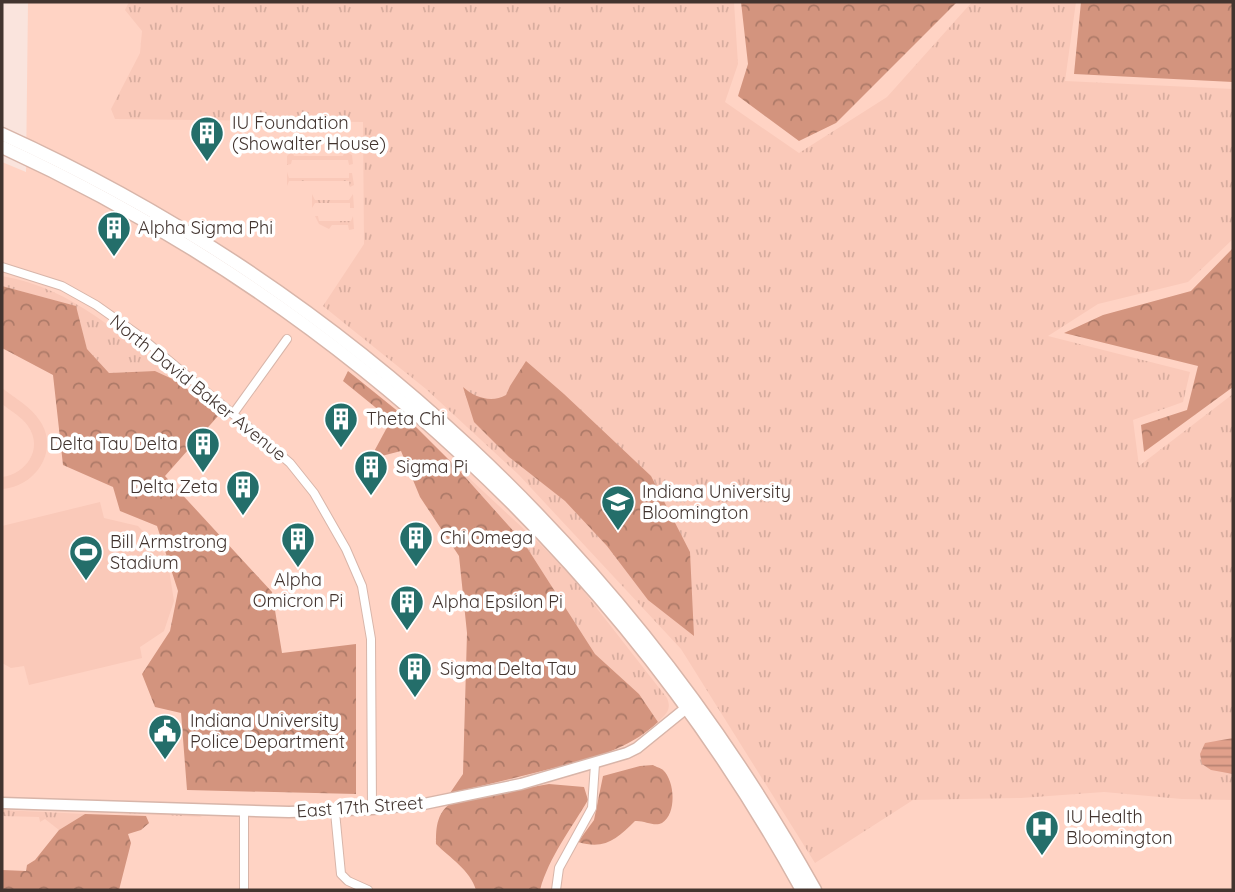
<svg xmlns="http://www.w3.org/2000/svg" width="1235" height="892" font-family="Quicksand,sans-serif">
  <defs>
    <pattern id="grass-tufts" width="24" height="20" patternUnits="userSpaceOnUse" patternTransform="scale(1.75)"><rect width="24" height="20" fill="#fac9b9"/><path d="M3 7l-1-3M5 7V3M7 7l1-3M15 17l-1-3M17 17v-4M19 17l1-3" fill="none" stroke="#d8ad9f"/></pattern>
    <pattern id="forest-crowns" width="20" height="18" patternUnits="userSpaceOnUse" patternTransform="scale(1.75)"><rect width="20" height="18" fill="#d3947e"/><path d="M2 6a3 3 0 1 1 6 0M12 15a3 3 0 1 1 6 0" fill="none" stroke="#ad7a68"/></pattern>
    <pattern id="water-rules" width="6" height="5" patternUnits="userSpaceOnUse" patternTransform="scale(1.75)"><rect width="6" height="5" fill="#e1a08b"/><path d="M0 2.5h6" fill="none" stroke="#b88372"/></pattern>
  </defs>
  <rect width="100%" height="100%" fill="#fae4dd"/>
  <polygon fill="#ffd3c4" points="28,2 1233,2 1233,890 2,890 2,162 26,172"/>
  <g fill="url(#grass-tufts)">
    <polygon points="129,2 734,2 738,64 725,102 799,153 887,97 972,2 1076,2 1065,81 1233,89 1233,239 1188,282 1098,304 1048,336 1190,372 1183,402 1133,420 1139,466 1233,394 1233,800 1182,799 1104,792 1021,798 913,800 815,863 681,649 519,475 426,389 323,306 364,244 363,122 115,119 111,109 140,53 142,31 125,10"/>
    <polygon points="292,151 294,156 343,156 345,151 352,155 353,164 349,165 348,160 292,160 291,164 287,165 287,156"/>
    <polygon points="287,172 289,178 349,178 349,173 352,173 354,185 350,187 349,181 289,181 287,186"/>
    <polygon points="312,194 315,200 349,200 353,194 354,208 350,208 350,203 315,203 312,208"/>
    <polygon points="315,216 318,216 319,221 351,221 353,216 354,229 349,230 348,225 332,225 329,229 319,224"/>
    <path d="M2,276C74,288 124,338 179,382L155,371L109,373L87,349L75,306L2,286Z"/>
    <path d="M427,439L541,545L574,579L667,698C672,710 666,714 658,722L639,694L595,654L524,543Z"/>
    <polygon points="2,807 199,815 202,817"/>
    <polygon points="2,810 85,814 59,830 45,819 40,822 39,817 2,816"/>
  </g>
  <g fill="url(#forest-crowns)">
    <polygon points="741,2 957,2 836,123 799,141 738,96 748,64"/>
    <polygon points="1081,2 1233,2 1233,82 1074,74"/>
    <polygon points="1233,248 1233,387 1144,452 1141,425 1187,410 1198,366 1064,333 1103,315 1191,291"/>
    <polygon points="2,286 76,306 87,349 109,373 155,371 179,382 218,416 165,476 272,592 282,653 356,644 356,794 187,790 181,713 155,707 142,674 170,631 178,591 157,526 120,511 113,487 63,465 53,375 2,348"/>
    <path d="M526,361L564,394L651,476L690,552L694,636L648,600L607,546L565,501L509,457L474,422L463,387C475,398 492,403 506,395L510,386Z"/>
    <path d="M348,371L410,421L457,468L524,543L595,654L639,694L658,722C624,754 578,762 534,773C506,780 478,787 450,793L463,774L467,633L459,556L420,497L401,451L370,459L391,420L343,381Z"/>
    <path d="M653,765C656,767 661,768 663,770C675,781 677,814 662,823C654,827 644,820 635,821C617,839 605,850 578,842L594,820L603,776L640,766Z"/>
    <path d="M549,784L584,787L588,800C571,829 549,857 540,890H476C470,870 450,858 436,844C436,825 437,813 453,801Z"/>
    <polygon points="85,814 146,816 149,823 141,830 128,834 131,843 119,890 2,890 2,870 26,871 27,865 35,860 59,830"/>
  </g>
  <g fill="#fac9b9">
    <path d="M2,388C15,398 31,407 40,421C60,451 35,487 2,489V477C26,474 44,449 28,426C22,417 11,411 2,404Z"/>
    <polygon points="100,502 104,518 138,526 167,557 174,601 164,631 140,647 142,658 29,685 24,666 11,668 2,663 2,526"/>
  </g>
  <polygon fill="url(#water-rules)" points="1233,738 1233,774 1211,770 1202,764 1200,754 1205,743"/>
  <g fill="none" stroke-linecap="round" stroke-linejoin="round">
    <g stroke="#d8b5a9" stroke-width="10">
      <g id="minor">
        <polyline points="2,267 62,286 96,305 137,334 233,414 290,463 314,493 346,549 362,586 371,639 372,809"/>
        <polyline points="233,414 287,339"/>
        <polyline points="335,812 341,874 348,881 368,890"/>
        <polyline points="244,890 244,810"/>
        <polyline points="556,890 559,868 592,808 595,764"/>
      </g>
    </g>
    <g stroke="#d8b5a9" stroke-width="13">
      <polyline id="major" points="2,803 289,812 372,809 424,804 521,784 627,753 637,748 690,705"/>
    </g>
    <g stroke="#d8b5a9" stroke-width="15">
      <g id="highway">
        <path d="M2,134C348,291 631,559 815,890"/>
        <path d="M2,147C339,302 624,565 802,890"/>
      </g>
    </g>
    <use href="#minor" stroke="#fff" stroke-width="8"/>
    <use href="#major" stroke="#fff" stroke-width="10"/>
    <use href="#highway" stroke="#fff" stroke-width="12"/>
  </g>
  <defs>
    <g id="building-pin" transform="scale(1.75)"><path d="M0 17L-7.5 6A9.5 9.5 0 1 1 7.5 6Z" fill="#246e6a" stroke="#fff"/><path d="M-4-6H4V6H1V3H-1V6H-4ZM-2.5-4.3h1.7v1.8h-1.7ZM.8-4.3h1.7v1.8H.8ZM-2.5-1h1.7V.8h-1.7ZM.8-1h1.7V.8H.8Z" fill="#fff"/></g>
    <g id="university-pin" transform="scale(1.75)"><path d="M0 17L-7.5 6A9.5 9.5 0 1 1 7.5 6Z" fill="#246e6a" stroke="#fff"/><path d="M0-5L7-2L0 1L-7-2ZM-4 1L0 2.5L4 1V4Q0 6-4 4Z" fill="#fff"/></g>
    <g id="stadium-pin" transform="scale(1.75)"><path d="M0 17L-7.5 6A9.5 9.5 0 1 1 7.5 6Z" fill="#246e6a" stroke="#fff"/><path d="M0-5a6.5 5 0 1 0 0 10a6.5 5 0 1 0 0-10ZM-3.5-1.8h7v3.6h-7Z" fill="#fff"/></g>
    <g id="civic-pin" transform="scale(1.75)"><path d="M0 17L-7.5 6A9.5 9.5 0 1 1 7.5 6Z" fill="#246e6a" stroke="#fff"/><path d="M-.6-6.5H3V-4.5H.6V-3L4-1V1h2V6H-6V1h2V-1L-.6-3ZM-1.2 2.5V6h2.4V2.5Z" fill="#fff"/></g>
    <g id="hospital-pin" transform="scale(1.75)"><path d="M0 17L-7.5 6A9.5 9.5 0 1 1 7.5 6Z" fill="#246e6a" stroke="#fff"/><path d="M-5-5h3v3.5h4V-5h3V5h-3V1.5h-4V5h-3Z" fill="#fff"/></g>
  </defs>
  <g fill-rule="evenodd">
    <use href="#building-pin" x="207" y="133"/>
    <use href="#building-pin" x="114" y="228"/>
    <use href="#building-pin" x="341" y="419"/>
    <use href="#building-pin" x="203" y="444"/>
    <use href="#building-pin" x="371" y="467"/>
    <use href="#building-pin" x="243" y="487"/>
    <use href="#university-pin" x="618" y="502"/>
    <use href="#building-pin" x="416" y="538"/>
    <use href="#building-pin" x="298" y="539"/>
    <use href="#stadium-pin" x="86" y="552"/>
    <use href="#building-pin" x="407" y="602"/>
    <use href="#building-pin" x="415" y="669"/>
    <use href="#civic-pin" x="165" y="731"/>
    <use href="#hospital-pin" x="1042" y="827"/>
  </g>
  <g text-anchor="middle" stroke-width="7" stroke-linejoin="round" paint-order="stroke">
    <g font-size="18" fill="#42342f" stroke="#fff" text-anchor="start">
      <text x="232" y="129">IU Foundation<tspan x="232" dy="21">(Showalter House)</tspan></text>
      <text x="138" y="234">Alpha Sigma Phi</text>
      <text x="366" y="425">Theta Chi</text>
      <text x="178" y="450" text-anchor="end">Delta Tau Delta</text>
      <text x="396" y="473">Sigma Pi</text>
      <text x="218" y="493" text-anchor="end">Delta Zeta</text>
      <text x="642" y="498">Indiana University<tspan x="642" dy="21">Bloomington</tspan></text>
      <text x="440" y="544">Chi Omega</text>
      <text x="110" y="548">Bill Armstrong<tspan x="110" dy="21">Stadium</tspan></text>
      <text x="298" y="586" text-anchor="middle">Alpha<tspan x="298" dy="21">Omicron Pi</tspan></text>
      <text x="432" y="608">Alpha Epsilon Pi</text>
      <text x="440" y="675">Sigma Delta Tau</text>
      <text x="190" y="727">Indiana University<tspan x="190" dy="21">Police Department</tspan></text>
      <text x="1066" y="823">IU Health<tspan x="1066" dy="21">Bloomington</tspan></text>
    </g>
    <g font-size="18" fill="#42342f" stroke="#fff">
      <text transform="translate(198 388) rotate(39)" y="6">North David Baker Avenue</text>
      <text transform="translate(360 807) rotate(-4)" y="6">East 17th Street</text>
    </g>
  </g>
  <rect width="1235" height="892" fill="none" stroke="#42342f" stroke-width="7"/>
</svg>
